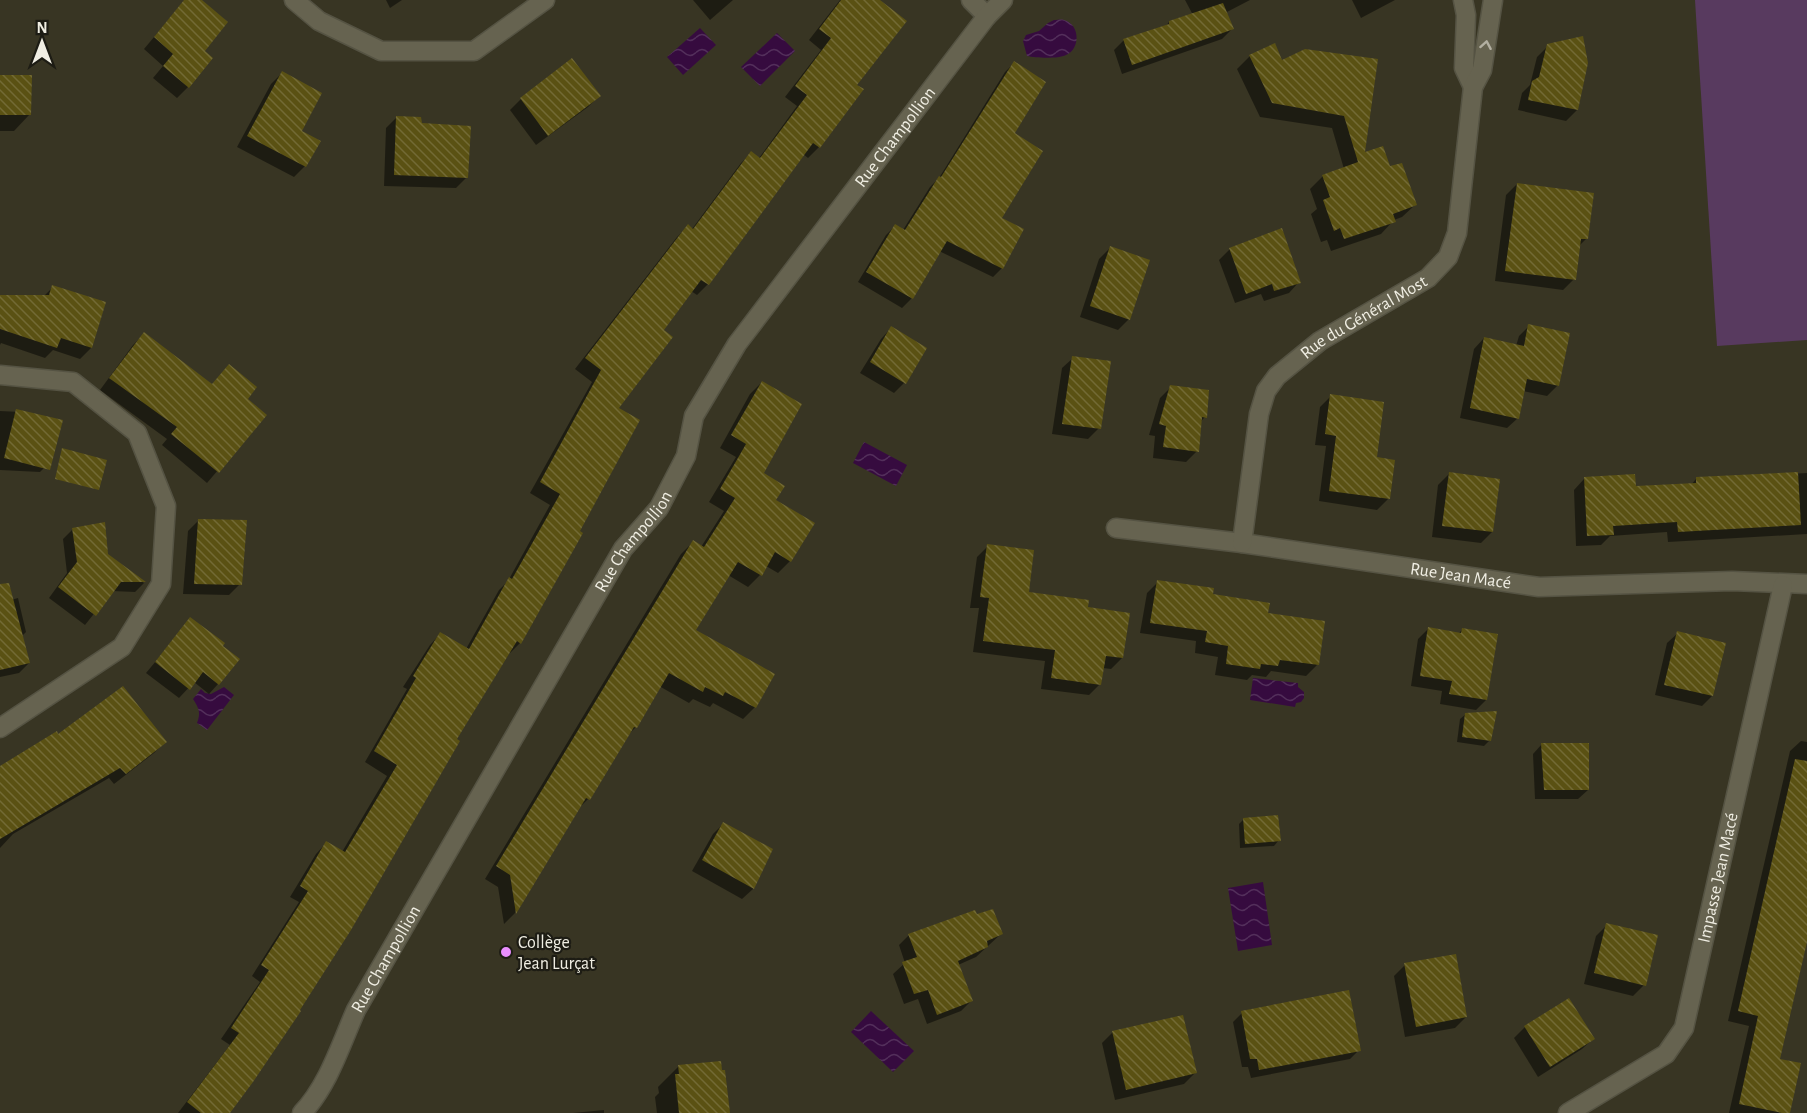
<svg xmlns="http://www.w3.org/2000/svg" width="1807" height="1113" font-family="'Alegreya Sans',sans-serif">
  <defs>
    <pattern id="water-waves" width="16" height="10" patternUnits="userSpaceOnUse" patternTransform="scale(1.5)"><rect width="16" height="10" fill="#360b3f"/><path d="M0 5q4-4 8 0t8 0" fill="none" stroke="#532f5b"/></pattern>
    <pattern id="building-back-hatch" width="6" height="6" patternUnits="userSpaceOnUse" patternTransform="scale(1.5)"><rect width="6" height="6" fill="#5a5113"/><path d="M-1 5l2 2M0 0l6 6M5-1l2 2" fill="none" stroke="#726a35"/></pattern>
  </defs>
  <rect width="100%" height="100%" fill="#383523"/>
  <polygon fill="#583a5f" points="1695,0 1807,0 1807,340 1717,346"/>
  <g fill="url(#water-waves)">
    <path d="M1054,20C1058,20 1061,19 1064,20C1080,24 1081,49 1066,55C1058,59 1036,58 1027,56L1023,41L1026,35L1039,31L1048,23Z"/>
    <polygon points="700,28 716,45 683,75 667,57"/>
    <polygon points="777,33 795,51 760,86 741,67"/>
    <polygon points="864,442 907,465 896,486 853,463"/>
    <polygon points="1253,678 1298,683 1298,687 1304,692 1304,698 1301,702 1296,703 1295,707 1250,700"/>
    <path d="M224,687L234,695L207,730L197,723C201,713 199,708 193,699L201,689L205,693L211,694Z"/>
    <polygon points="1263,882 1272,945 1238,951 1228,888"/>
    <polygon points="871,1011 914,1051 893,1072 851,1032"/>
  </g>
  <g fill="#0007">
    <polygon points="185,0 199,0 203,52 188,87 177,98 153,78 163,66 144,49"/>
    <polygon points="386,0 402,0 390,8"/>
    <polygon points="693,0 733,0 710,20"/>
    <polygon points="840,0 878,0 855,85 861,90 819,147 808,158 803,154 708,284 697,295 691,291 662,330 617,409 520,643 509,654 455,739 228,1113 178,1113 230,1045 221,1039 260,982 252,976 299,902 290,897 316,854 326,843 342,852 387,776 365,762 407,689 403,687 430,645 440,634 466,649 499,590 508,581 550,505 530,493 592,382 575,369 677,237 688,226 692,229 741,163 751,153 759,158 797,106 785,97 821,50 809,40"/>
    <polygon points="1185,0 1250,0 1225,13 1232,29 1222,39 1122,74 1114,50 1124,40 1165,27 1169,22 1193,15"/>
    <polygon points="1352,0 1395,0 1361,18"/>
    <polygon points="1548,46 1577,110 1566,121 1518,110 1522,93 1530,85 1537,57"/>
    <polygon points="1250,56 1282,62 1375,60 1363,155 1415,205 1402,217 1394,220 1381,234 1331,251 1327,240 1321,242 1311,214 1317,209 1310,189 1323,176 1344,169 1332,128 1260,117 1237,69"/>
    <polygon points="1014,63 1012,134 1000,218 1002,268 993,277 939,251 911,299 902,308 858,282 886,235 895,226 903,230 930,187 939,178 1005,72"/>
    <polygon points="282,73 300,131 305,166 294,177 237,147 271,84"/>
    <polygon points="0,76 30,114 14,131 0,131"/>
    <polygon points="599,96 588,107 536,145 510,110 521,99"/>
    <polygon points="397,117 420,125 467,177 456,188 384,186 386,128"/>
    <polygon points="1517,184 1586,239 1578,247 1574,279 1563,290 1495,281 1506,195"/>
    <polygon points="1110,248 1129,319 1118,330 1080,317 1099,259"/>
    <polygon points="1230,249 1299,282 1289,293 1264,301 1261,294 1235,303 1219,260"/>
    <polygon points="53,287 104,303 91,348 80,359 53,350 45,358 1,343 0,345 0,297 43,297"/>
    <polygon points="1529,326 1558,385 1547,396 1523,391 1518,418 1507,428 1460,418 1474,349 1484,338 1516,346 1519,336"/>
    <polygon points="891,328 904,383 894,393 860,373 881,339"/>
    <polygon points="144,334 211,386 246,399 265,415 207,483 162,445 167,439 100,390 133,345"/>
    <polygon points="1073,358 1099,428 1088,439 1052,434 1062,368"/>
    <polygon points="762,382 762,473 774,500 790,561 778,573 766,566 760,575 748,587 728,575 694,631 755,707 743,719 713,703 710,707 693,699 689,703 659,686 636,727 627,736 588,799 576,811 515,913 504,924 498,887 485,879 681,554 693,542 701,547 724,511 709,502 736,457 720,448 750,394"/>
    <polygon points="1171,387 1205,417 1200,422 1197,451 1186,462 1153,458 1155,436 1149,435 1160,398"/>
    <polygon points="1331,396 1375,459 1388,499 1377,510 1319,501 1326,446 1315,445 1320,407"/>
    <polygon points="0,411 21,412 51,461 40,472 0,470"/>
    <polygon points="1807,473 1807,534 1668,542 1667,532 1610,536 1601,545 1576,546 1574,490 1584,479 1635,488 1691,485 1696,479"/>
    <polygon points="1449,474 1492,532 1481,543 1432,537 1438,485"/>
    <polygon points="199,520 240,584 229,595 183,594 188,531"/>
    <polygon points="73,529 144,583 135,592 112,591 85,625 49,598 67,573 63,539"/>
    <polygon points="988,546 1027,593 1086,608 1122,658 1111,669 1103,668 1100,684 1089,695 1041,689 1045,661 973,652 979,608 970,608 977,557"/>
    <polygon points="1158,582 1211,596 1266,615 1317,665 1306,676 1271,671 1266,677 1252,675 1247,680 1215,675 1218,657 1195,653 1196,641 1140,633 1147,593"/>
    <polygon points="18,598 26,632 22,636 29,663 19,673 0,677 0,603"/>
    <polygon points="191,619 221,646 218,684 209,694 194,682 179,698 146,673"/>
    <polygon points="1428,629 1458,634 1462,630 1486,700 1476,710 1440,704 1442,691 1411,686 1418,639"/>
    <polygon points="1678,633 1712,696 1702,706 1655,695 1667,643"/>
    <polygon points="1466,714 1490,740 1484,746 1457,742 1460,719"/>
    <polygon points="58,737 165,742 154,753 114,784 109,778 13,834 0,848 0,771"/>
    <polygon points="1801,741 1807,742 1807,934 1778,1060 1788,1113 1729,1113 1749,1026 1728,1021 1790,751"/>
    <polygon points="1542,744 1588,790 1578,799 1535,799 1533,754"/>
    <polygon points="1244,819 1279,840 1274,846 1240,848 1239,824"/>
    <polygon points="723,824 771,850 753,889 742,899 692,871 713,834"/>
    <polygon points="1607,925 1644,985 1633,996 1584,984 1596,936"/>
    <polygon points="1001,934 976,957 958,965 972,1000 961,1011 927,1024 918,999 904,1004 893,974 905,963 899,945 909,935"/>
    <polygon points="1405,965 1466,1017 1455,1028 1405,1037 1394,976"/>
    <polygon points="1242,1013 1359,1050 1350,1059 1251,1078 1248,1067 1242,1067 1233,1022"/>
    <polygon points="1525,1027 1593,1039 1582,1049 1538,1077 1514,1038"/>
    <polygon points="1113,1032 1195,1073 1184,1084 1115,1100 1102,1043"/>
    <polygon points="679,1066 728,1113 657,1113 655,1097 659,1093 658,1087"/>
    <polygon points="604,1110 604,1113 573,1113"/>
  </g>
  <g fill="url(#building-back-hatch)">
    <polygon points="184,0 202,0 228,22 205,51 213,58 189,88 163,66 173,54 154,37"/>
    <polygon points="841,0 880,0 907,21 857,85 864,89 820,148 813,143 709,285 701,280 664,330 673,337 619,408 640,420 580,531 583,533 521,644 517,641 457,739 460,741 351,930 300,1010 301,1011 253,1082 230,1113 201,1113 187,1102 239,1033 231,1028 269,970 261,965 308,891 300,886 326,841 345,852 397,765 374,751 416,678 413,676 440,632 469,649 509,577 512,579 560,494 540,482 601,370 585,358 688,224 693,229 751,151 760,158 807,95 795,86 831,38 819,29"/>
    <polygon points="1223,3 1234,29 1132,65 1123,39 1169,24 1169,21"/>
    <polygon points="1583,36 1588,63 1578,110 1528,100 1532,81 1539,77 1547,44"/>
    <polygon points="1275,43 1282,60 1305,49 1378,59 1365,152 1383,146 1390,166 1402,163 1417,205 1393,214 1396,222 1344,239 1340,228 1334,231 1323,200 1330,197 1322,175 1358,162 1344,116 1272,103 1249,55"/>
    <polygon points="572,58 601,96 548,136 520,98"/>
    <polygon points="1014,61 1046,82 1015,133 1043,151 1002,218 1024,229 1003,269 947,241 913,299 866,272 895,224 905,230 939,176 941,177"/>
    <polygon points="282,71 322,93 302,131 321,141 306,167 247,136"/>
    <polygon points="0,75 32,75 31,115 0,115"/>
    <polygon points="396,116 421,117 422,123 471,126 468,178 394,175"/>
    <polygon points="1517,183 1594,193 1588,239 1581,239 1576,280 1505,271"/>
    <polygon points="1282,228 1301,283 1274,291 1272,284 1246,294 1229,248"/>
    <polygon points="1110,246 1150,260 1130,320 1090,306"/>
    <polygon points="52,285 106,302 92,348 61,338 57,348 0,329 0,295 49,295"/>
    <polygon points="1528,324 1570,333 1559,386 1527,379 1519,419 1470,408 1484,337 1524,346"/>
    <polygon points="891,326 927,348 906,384 870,362"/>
    <polygon points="144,332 212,384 229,364 257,387 248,399 267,415 219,473 171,434 177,427 109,378"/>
    <polygon points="1072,356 1111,361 1101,429 1062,424"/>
    <polygon points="762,381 802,404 764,473 785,486 776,500 815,523 791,562 775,552 762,576 738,562 696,630 775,674 756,708 725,692 723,696 705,687 703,692 669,673 637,728 634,727 590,800 586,798 516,914 510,875 496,866 693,540 704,547 735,498 720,489 746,444 731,435"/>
    <polygon points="1170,385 1209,390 1207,418 1202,417 1199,452 1163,447 1166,426 1159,424"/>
    <polygon points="1330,394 1384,402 1377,457 1395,460 1390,499 1329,491 1336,436 1325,434"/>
    <polygon points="16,409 63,420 50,470 4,458"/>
    <polygon points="62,448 107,460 99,490 55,479"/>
    <polygon points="1449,472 1500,479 1493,532 1442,526"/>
    <polygon points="1798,472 1801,525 1678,532 1677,522 1613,526 1614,535 1587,536 1584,477 1635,474 1636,486 1696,483 1696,477"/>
    <polygon points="198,519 247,520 242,585 194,584"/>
    <polygon points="105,522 108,554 146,582 121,582 96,616 58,587 77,562 72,528"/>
    <polygon points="987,544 1034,550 1029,592 1089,600 1088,607 1130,613 1123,658 1106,656 1101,685 1051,678 1055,650 983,641 989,598 980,597"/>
    <polygon points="1157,580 1214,588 1213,594 1270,603 1268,613 1325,621 1319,665 1280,660 1278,666 1261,664 1260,669 1226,664 1228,646 1205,642 1207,631 1150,623"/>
    <polygon points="9,583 30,663 0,670 0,584"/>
    <polygon points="190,617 225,643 223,646 240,659 219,685 203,672 190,690 155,662"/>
    <polygon points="1428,627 1461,633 1462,628 1498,634 1487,700 1449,694 1452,681 1420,676"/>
    <polygon points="1677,631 1726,643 1713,696 1664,685"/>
    <polygon points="123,686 167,742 126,774 120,768 0,839 0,766 57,731 58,734"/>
    <polygon points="1497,711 1491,741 1462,737 1465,713"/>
    <polygon points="1541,743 1589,743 1589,790 1544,790"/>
    <polygon points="1795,759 1807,761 1807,942 1780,1059 1801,1063 1790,1113 1782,1113 1739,1104 1758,1016 1738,1011"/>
    <polygon points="1278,815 1281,841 1245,844 1243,818"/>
    <polygon points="723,822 773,849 754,889 702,860"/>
    <polygon points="993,909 1003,934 987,941 988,947 958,961 973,1001 937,1015 928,990 914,994 902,962 917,957 908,934 975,910 977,914"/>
    <polygon points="1606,923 1658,935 1646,986 1594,973"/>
    <polygon points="1456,954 1467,1017 1416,1027 1404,963"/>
    <polygon points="1349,990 1361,1051 1259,1070 1257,1059 1250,1059 1241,1011"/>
    <polygon points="1569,998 1595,1039 1550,1067 1524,1026"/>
    <polygon points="1183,1015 1197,1073 1126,1090 1112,1031"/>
    <polygon points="721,1061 722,1070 725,1070 730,1113 679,1113 675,1074 679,1074 678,1065"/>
  </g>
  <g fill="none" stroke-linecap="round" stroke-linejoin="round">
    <g stroke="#555343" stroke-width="21">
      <g id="minor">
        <polyline points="294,0 319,21 381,51 474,51 545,0"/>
        <polyline points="971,0 987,16"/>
        <polyline points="1463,0 1466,15 1464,68 1473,87"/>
        <polyline points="0,375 73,382 137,433 166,506 161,584 122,647 0,728"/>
        <path id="s1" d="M1116,528L1242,543L1539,587L1732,581L1807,584"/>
        <path id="s2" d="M1242,543L1259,414L1266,391L1277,376L1320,341L1428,278L1448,257L1457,233L1473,87L1482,70L1493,0"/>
        <path id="s3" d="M302,1113C328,1086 341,1044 356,1010L623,549L659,508L686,456L694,416L737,344L987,16L1003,0"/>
        <path id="s4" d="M1568,1113L1666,1054L1684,1028L1783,585"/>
      </g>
    </g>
    <use href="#minor" stroke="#666350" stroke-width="18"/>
  </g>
  <defs><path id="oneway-chevron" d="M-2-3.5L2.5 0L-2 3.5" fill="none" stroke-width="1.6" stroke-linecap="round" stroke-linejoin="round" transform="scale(1.5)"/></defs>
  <use stroke="#b2afa1" href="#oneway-chevron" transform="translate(1486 45) rotate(-80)"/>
  <circle fill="#e98efe" stroke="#1d1c14" stroke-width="2" cx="506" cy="952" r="6"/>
  <g text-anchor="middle" stroke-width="4.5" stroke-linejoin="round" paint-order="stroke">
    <g font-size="18" fill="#f0eee3" stroke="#1d1c14">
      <text dy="6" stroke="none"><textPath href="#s3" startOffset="1148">Rue Champollion</textPath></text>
      <text dy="6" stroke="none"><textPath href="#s2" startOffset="278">Rue du Général Most</textPath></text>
      <text dy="6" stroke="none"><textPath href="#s3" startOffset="662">Rue Champollion</textPath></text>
      <text dy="6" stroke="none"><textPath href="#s1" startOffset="348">Rue Jean Macé</textPath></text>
      <text dy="6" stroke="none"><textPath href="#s4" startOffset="300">Impasse Jean Macé</textPath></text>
      <text dy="6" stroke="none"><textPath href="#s3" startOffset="176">Rue Champollion</textPath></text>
    </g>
    <g font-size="18" fill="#f0eee3" stroke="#1d1c14" text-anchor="start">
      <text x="518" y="948">Collège<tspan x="518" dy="21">Jean Lurçat</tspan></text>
    </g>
  </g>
  <g transform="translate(42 42)" stroke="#1d1c14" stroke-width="4.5" paint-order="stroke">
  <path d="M0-4.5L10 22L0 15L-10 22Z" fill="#f0eee3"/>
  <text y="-9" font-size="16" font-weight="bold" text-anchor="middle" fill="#f0eee3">N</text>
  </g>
</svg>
